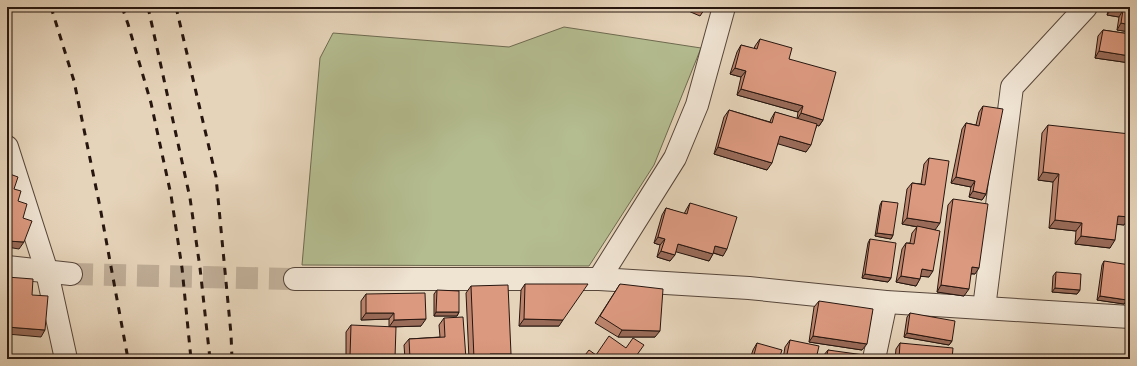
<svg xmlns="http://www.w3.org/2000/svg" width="1137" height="366" font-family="'IM FELL English',serif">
  <rect width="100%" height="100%" fill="#e6d4ba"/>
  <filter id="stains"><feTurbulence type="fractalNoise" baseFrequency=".005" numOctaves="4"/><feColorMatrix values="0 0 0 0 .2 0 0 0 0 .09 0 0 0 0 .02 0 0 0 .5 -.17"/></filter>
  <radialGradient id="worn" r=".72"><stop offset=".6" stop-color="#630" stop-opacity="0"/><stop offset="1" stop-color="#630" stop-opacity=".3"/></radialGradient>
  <polygon fill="#b4bd90" stroke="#6e6a50" points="564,27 701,48 654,165 589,266 302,265 320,58 333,33 509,47"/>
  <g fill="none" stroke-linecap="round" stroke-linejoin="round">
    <polyline stroke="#c0ae98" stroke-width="22" stroke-dasharray="22 11" stroke-linecap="butt" points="71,274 295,279"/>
    <g stroke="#57463a" stroke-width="24">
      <g id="minor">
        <polyline points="7,147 47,272 66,359"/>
        <polyline points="7,267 71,274"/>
        <polyline points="295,279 599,279 749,288 886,302 1130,317"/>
        <polyline points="599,279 675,158 697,105 724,7"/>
        <polyline points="984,308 1012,87 1086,7"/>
        <polyline points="874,359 886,302"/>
      </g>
    </g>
    <use href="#minor" stroke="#efe3d2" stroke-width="22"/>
    <g stroke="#27160f" stroke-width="3" stroke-dasharray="7 7" stroke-linecap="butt">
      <polyline points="51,7 74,81 100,207 128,359"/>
      <polyline points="122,7 128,24 151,103 171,195 182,268 191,359"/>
      <polyline points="148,7 190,198 200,268 210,359"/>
      <polyline points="176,7 216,177 231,334 232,359"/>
    </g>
  </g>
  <g fill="#bc846d" stroke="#27160f">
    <polygon points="679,7 706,7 700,16"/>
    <polygon points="1109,7 1130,7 1130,32 1117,30 1119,17 1107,15"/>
    <polygon points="1103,30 1130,34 1130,63 1095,58 1098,36"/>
    <polygon points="760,39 789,59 823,120 819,126 817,125 806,152 778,143 767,170 714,154 724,117 729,110 770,122 771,119 775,112 797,119 798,112 737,95 741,77 730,74 737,52 741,45 754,49 755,46"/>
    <polygon points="983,106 986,194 982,200 969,197 971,187 951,183 962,129 966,123 976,125 979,112"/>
    <polygon points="1048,125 1124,225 1117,224 1110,248 1075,244 1076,231 1049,228 1053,182 1038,180 1042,133"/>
    <polygon points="929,158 935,230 929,277 921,276 916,286 896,282 902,249 906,243 910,243 912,233 917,227 902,224 907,189 912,183 921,184 924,164"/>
    <polygon points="953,199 975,274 971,274 964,296 937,292 948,205"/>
    <polygon points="882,201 893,235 891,239 875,236 880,205"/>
    <polygon points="690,203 723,256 713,253 709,261 676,251 670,261 657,257 660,245 654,243 662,215 666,208 684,214 686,210"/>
    <polygon points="870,239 891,278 888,282 862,278 868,243"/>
    <polygon points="1104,261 1127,300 1124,304 1097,300 1102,265"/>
    <polygon points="1056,272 1080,290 1077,294 1052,292 1053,276"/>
    <polygon points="525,284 559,326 519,326 521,290"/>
    <polygon points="620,284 655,337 618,337 595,323"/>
    <polygon points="471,286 511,354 507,359 469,359 466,293"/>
    <polygon points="437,290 459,312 457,316 434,316 434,294"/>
    <polygon points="366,294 421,326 389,327 389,319 361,320 361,301"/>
    <polygon points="819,301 862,350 809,342 814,307"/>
    <polygon points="910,313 952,341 949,345 904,337 907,317"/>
    <polygon points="444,318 466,359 405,359 404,345 409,339 440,337 439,325"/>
    <polygon points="351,325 394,359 346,359 346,332"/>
    <polygon points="790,340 816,359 783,359 785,347"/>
    <polygon points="757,343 779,359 750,359 753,350"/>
    <polygon points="900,343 952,359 895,359 896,349"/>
    <polygon points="828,350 864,359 823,359 823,356"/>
  </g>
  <g fill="#996b59" stroke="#27160f">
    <polygon points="1112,8 1123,10 1119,17 1107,15"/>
    <polygon points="1121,23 1130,25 1130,32 1117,30"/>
    <polygon points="1099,51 1130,56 1130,63 1095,58"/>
    <polygon points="735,68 746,71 741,77 730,74"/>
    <polygon points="741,89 803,106 798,112 737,95"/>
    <polygon points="801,113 823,120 819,126 797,120"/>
    <polygon points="780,136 811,145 806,152 775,143"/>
    <polygon points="718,147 772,163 767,170 714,154"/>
    <polygon points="1043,172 1059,174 1053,182 1038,180"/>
    <polygon points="956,177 975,181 971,187 951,183"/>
    <polygon points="973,191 986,194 982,200 969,197"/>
    <polygon points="1118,216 1129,217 1124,225 1112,224"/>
    <polygon points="907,218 940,223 935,230 902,224"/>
    <polygon points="1055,220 1082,223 1076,231 1049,228"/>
    <polygon points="877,233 893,235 891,239 875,236"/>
    <polygon points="1081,236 1115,240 1110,248 1075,244"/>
    <polygon points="658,237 665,239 660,245 654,243"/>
    <polygon points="7,241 24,242 19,249 7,247"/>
    <polygon points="678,244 713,254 709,261 673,251"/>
    <polygon points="715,246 727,249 723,256 711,252"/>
    <polygon points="661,251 675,255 670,261 657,257"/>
    <polygon points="972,267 979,268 975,274 968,273"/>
    <polygon points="922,269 933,271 929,277 917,276"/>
    <polygon points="865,274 891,278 888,282 862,278"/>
    <polygon points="901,276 920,279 916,286 896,282"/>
    <polygon points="941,285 969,289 964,296 937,292"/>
    <polygon points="1055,288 1080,290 1077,294 1052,292"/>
    <polygon points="1100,296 1127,300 1124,304 1097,300"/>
    <polygon points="436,312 459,312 457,316 434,316"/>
    <polygon points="366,313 394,313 389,319 361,320"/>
    <polygon points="426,319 421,326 389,327 394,320"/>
    <polygon points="524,319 563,320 559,326 519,326"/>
    <polygon points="7,327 45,330 41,337 7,334"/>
    <polygon points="622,330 660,331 655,337 618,337"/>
    <polygon points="907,333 952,341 949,345 904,337"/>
    <polygon points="813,336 867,344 862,350 809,342"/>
    <polygon points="490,354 511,354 507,359 486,359"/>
    <polygon points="350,356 395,358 394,359 348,359"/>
  </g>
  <g fill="#db997f" stroke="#27160f">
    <polygon points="698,7 706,7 705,10"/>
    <polygon points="1112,7 1130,7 1130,25 1121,23 1123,10 1112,8"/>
    <polygon points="1103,30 1130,34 1130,56 1099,51"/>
    <polygon points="760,39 792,48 789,59 836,72 823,120 801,113 803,106 741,89 746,71 735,68 741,45 757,49"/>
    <polygon points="983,106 1003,109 986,194 973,191 975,181 956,177 966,123 979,126"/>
    <polygon points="729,110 772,123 775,112 817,124 811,145 780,136 772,163 718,147"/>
    <polygon points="1048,125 1130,134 1130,210 1129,217 1118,216 1115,240 1081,236 1082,223 1055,220 1059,174 1043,172"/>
    <polygon points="929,158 949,161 940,223 907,218 912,183 925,185"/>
    <polygon points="7,173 18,177 14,189 21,191 18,201 27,204 23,218 32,221 24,242 7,241"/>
    <polygon points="953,199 988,204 979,268 972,267 969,289 941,285"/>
    <polygon points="882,201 898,203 893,235 877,233"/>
    <polygon points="690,203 737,217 727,249 715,246 713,254 678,244 675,255 661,251 665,239 658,237 666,208 687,214"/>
    <polygon points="917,226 940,231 933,271 922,269 920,279 901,276 906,243 914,244"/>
    <polygon points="870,239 896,243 891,278 865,274"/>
    <polygon points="1104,261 1130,265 1130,279 1127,300 1100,296"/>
    <polygon points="1056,272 1081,274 1080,290 1055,288"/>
    <polygon points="7,277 33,279 32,295 48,296 45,330 7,327"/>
    <polygon points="525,284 588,284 563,320 524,319"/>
    <polygon points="620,284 663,289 660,331 622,330 600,316"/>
    <polygon points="508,285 511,354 490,354 490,359 474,359 471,286"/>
    <polygon points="437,290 459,291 459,312 436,312"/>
    <polygon points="425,293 426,319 394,320 394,313 366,313 366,294"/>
    <polygon points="819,301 873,309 867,344 813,336"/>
    <polygon points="910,313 955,321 952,341 907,333"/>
    <polygon points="463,317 466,359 410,359 409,339 445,337 444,318"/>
    <polygon points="351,325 396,327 395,358 350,356"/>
    <polygon points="609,336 626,348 633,338 644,345 634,359 582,359 589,350 596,355"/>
    <polygon points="790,340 819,346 816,359 786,359"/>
    <polygon points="757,343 782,350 779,359 753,359"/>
    <polygon points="900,343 953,348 952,359 899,359"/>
    <polygon points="828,350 864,355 864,359 826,359"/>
  </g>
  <rect width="1137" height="366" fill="none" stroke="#e6d4ba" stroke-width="24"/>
  <rect x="8" y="8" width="1121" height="350" fill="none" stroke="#27160f" stroke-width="2"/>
  <rect x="12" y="12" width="1113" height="342" fill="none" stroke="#27160f"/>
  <rect width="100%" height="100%" filter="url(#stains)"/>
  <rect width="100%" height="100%" fill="url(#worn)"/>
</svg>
